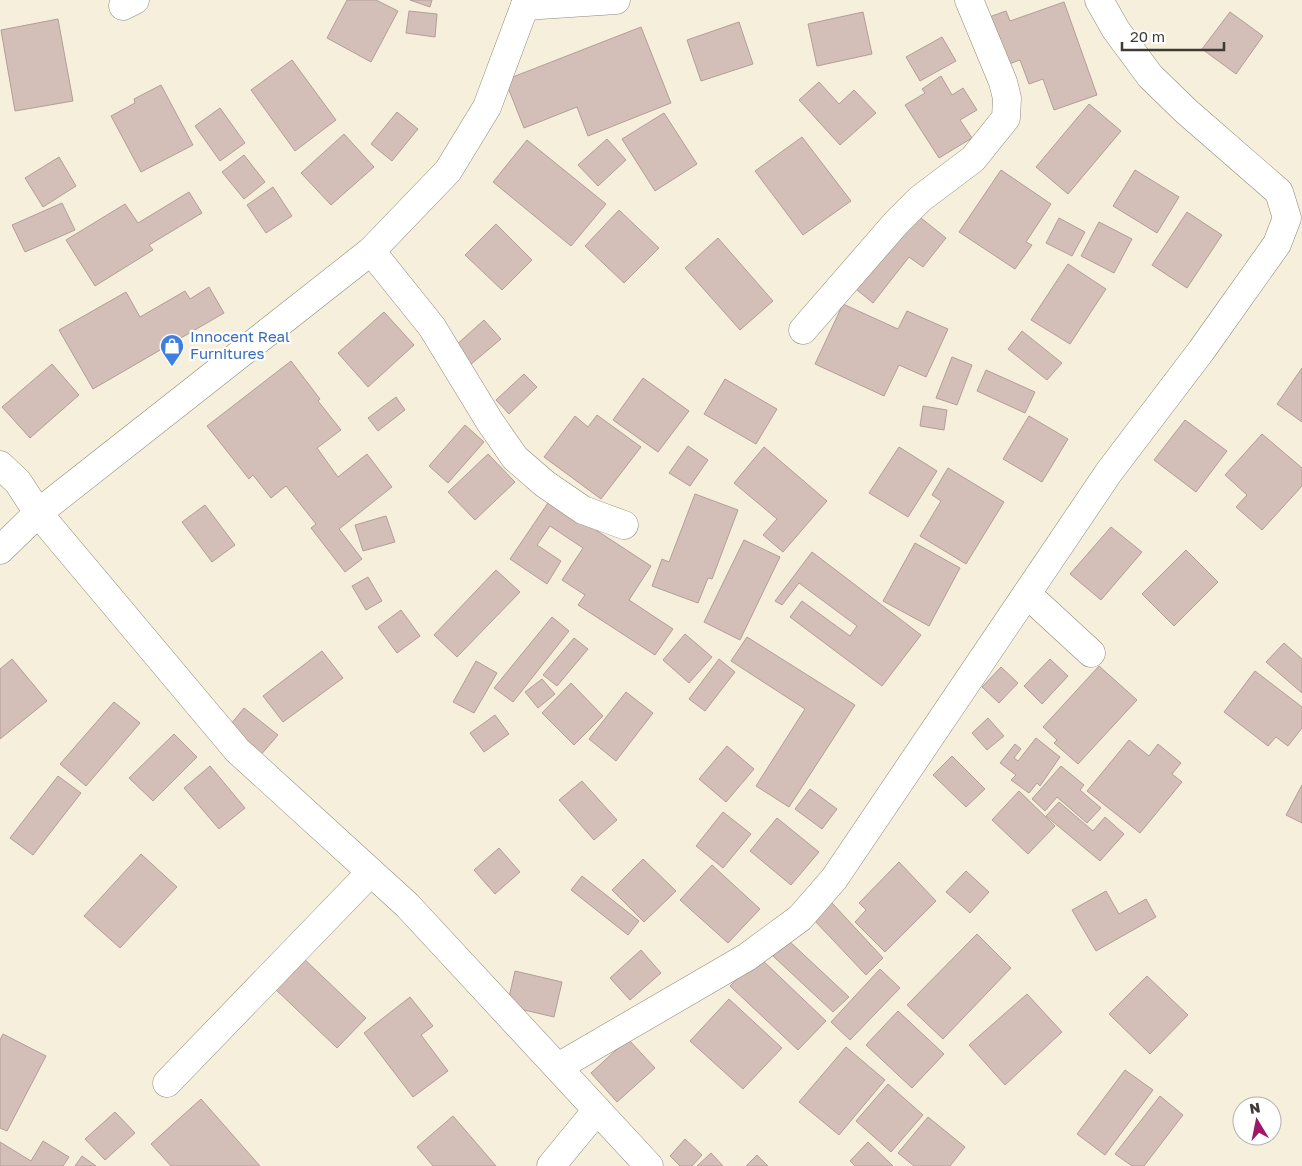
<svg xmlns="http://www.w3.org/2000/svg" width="1302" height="1166" font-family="'Golos Text',sans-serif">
  <rect width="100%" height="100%" fill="#f5efdc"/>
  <g fill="#d4bfb8" stroke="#b39e98">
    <polygon points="347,0 376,0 398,11 371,62 327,38"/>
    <polygon points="410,0 432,0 430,7"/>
    <polygon points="1064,2 1097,95 1054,110 1043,79 1029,84 1020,60 995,69 978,21 1006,11 1010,21"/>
    <polygon points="409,11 437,14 435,37 406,33"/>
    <polygon points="863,12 872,54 817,66 808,24"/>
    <polygon points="1230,12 1263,36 1236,74 1202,49"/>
    <polygon points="58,19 73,101 15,111 1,30"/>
    <polygon points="739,22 753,64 701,81 687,40"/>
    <polygon points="641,27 671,103 588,136 577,107 524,128 505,80"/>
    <polygon points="942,37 956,61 920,81 906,57"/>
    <polygon points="292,60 336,120 295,151 251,90"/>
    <polygon points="941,76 952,95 963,88 977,110 960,120 972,138 939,158 905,105 925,93 922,89"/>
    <polygon points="819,82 839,104 854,90 876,113 840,145 799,100"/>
    <polygon points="161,85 193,145 141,172 111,116 135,103 134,99"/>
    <polygon points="1089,104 1121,131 1068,194 1036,167"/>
    <polygon points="220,108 245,143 220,161 195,126"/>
    <polygon points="397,112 418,129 392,161 371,144"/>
    <polygon points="664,113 697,164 655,191 622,139"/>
    <polygon points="344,134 374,167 331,205 301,173"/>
    <polygon points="802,137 851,201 803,235 755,171"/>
    <polygon points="607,139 626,160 598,186 578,165"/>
    <polygon points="527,140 606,204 571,246 493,182"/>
    <polygon points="244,155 265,182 244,199 222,172"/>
    <polygon points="59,157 76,186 43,207 25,178"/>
    <polygon points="1001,170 1051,204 1026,242 1032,245 1015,269 959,232"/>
    <polygon points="1135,170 1179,197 1157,233 1113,206"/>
    <polygon points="273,187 292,216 266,233 247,205"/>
    <polygon points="189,192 202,213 149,245 153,250 95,286 66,240 125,204 138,223"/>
    <polygon points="62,203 75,230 25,252 12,225"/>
    <polygon points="619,210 659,248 624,283 585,246"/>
    <polygon points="911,210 946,238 923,267 909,257 873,303 851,285"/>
    <polygon points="1187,212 1222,235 1187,288 1152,265"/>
    <polygon points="1059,218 1085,232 1072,256 1046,243"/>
    <polygon points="1099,222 1132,239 1114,273 1081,256"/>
    <polygon points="496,224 532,260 502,290 465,255"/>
    <polygon points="718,238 773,301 740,330 685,268"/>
    <polygon points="1068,264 1106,289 1070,344 1031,320"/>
    <polygon points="209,287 224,313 93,389 59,330 126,292 140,317 185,291 190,299"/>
    <polygon points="843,304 898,329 907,311 948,329 926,377 899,365 884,396 815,364"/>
    <polygon points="384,312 414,345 368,387 338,353"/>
    <polygon points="484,320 501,339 470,365 454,347"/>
    <polygon points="1022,331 1062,363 1047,380 1008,349"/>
    <polygon points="952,357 972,365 957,405 936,398"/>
    <polygon points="291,361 320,399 318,401 341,430 317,448 338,477 367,454 392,487 339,529 362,559 345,572 311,528 316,524 286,486 271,498 253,475 249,479 207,426"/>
    <polygon points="52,364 79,395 30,438 2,407"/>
    <polygon points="1302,368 1302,422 1277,404"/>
    <polygon points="986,370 1035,392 1025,413 977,391"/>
    <polygon points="524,374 537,387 509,414 496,400"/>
    <polygon points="643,378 689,411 658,452 613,420"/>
    <polygon points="725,379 777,409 756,444 704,414"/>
    <polygon points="396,397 405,410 378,431 368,418"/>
    <polygon points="923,406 947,410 944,430 920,426"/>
    <polygon points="597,415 641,447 601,499 544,457 575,416 588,427"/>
    <polygon points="1029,416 1068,439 1042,482 1003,459"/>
    <polygon points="1185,420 1227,451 1196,492 1154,460"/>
    <polygon points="465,425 484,442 448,483 429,466"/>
    <polygon points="1262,434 1302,468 1302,486 1262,530 1236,507 1247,495 1225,475"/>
    <polygon points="688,446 708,460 690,486 669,473"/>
    <polygon points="764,447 827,501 783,552 763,535 777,519 734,483"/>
    <polygon points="899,447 937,471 908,517 869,493"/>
    <polygon points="488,454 515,482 475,520 448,492"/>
    <polygon points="948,468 1004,502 966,564 920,536 941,501 932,495"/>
    <polygon points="695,494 738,510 712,579 708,578 698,603 652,586 662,559 669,562"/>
    <polygon points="550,500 651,566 629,600 673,629 655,655 578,605 585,595 562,580 583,548 550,526 537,545 561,561 547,584 510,559"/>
    <polygon points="205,505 235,545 212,562 182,522"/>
    <polygon points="386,516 395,542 363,551 355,525"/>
    <polygon points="1111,527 1142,552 1101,600 1070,574"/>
    <polygon points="744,540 780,557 740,640 704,622"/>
    <polygon points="915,543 960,568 929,626 883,601"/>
    <polygon points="1186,550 1218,582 1174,626 1142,594"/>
    <polygon points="812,552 921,635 882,686 790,617 802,601 850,636 857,626 799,583 782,605 775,601"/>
    <polygon points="496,570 520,592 457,657 434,635"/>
    <polygon points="368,577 382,601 366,610 352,586"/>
    <polygon points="401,610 420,636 397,653 378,627"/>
    <polygon points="552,617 569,631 513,702 494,688"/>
    <polygon points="685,634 712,657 689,683 663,660"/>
    <polygon points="747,637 855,705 789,807 756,786 805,709 731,661"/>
    <polygon points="574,638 588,649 557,686 543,675"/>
    <polygon points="1284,643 1302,659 1302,693 1266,662"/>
    <polygon points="322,651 343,678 283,722 263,696"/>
    <polygon points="12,659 47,701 0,739 0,669"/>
    <polygon points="719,659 735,672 705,711 689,699"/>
    <polygon points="1050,659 1068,676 1042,704 1024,686"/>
    <polygon points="476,661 497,673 474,713 453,702"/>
    <polygon points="1099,666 1137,700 1078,764 1054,743 1057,740 1043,727"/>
    <polygon points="1001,667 1018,683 999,703 982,687"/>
    <polygon points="1255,671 1302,707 1302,728 1288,746 1276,737 1268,746 1224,712"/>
    <polygon points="542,679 555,694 538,708 525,692"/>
    <polygon points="571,683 603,716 574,745 542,713"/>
    <polygon points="626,692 653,713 616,761 589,739"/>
    <polygon points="114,702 140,723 86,786 60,764"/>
    <polygon points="244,708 278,735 259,757 226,730"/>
    <polygon points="495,715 509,734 484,752 470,733"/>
    <polygon points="988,718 1004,736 987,750 972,733"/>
    <polygon points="174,734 197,757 153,801 129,778"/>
    <polygon points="1036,738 1060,757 1040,786 1037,783 1029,793 1011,780 1016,775 1000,763 1015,744 1021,749 1014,758 1018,761"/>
    <polygon points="1129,740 1149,756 1158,744 1181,763 1172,774 1182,782 1140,833 1087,791"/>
    <polygon points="727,746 754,769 726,802 699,779"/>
    <polygon points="952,756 985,789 966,807 933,775"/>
    <polygon points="210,766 245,808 219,829 184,788"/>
    <polygon points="1061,766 1084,785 1080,790 1101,808 1087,823 1057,797 1045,811 1032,799"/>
    <polygon points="58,776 81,793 33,855 10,838"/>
    <polygon points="582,781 617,820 594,840 559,800"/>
    <polygon points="1302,785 1302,823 1286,815"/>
    <polygon points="810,789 837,809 822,829 795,809"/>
    <polygon points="1019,791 1055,826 1028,854 992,820"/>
    <polygon points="1059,802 1093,831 1105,817 1124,834 1100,861 1046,816"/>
    <polygon points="723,812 751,834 723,868 696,846"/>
    <polygon points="777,818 819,852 791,885 750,851"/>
    <polygon points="499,848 520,872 495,894 474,870"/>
    <polygon points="141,854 177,887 120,948 84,916"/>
    <polygon points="643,859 676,891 644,922 612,890"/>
    <polygon points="899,862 936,901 885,952 855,922 866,910 859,903"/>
    <polygon points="712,865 760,909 728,943 680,900"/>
    <polygon points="966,871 989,892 970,913 946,892"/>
    <polygon points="582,876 639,921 628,935 571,890"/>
    <polygon points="1106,891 1119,914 1146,899 1156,917 1096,951 1072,910"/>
    <polygon points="832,903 883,958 866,975 814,920"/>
    <polygon points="977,934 1011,968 943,1039 907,1005"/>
    <polygon points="788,940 849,997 833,1012 773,956"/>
    <polygon points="641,950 661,973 630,1000 610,978"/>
    <polygon points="300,955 366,1018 337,1048 271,985"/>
    <polygon points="758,956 826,1021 798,1050 730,986"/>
    <polygon points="880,969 900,988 850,1040 831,1022"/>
    <polygon points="515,971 562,982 554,1017 507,1006"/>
    <polygon points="1147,976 1188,1015 1150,1054 1109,1014"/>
    <polygon points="1027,994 1062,1032 1005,1085 969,1045"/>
    <polygon points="410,997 433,1026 421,1035 448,1071 413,1097 364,1033"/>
    <polygon points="729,999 782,1048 743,1089 690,1041"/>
    <polygon points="898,1011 944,1054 912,1088 866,1045"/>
    <polygon points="3,1034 46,1056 7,1131 0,1128 0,1040"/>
    <polygon points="628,1039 655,1068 617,1102 591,1073"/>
    <polygon points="846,1047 885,1080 839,1135 799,1102"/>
    <polygon points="1125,1070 1153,1090 1105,1155 1077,1134"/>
    <polygon points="888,1084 923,1115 891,1152 856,1121"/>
    <polygon points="1160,1096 1183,1115 1144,1166 1132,1166 1115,1154"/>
    <polygon points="201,1099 260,1166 171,1166 151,1144"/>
    <polygon points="115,1112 135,1133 105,1160 85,1139"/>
    <polygon points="453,1116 496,1166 433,1166 417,1147"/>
    <polygon points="928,1117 965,1147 950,1166 914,1166 898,1153"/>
    <polygon points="685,1139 702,1155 692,1166 680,1166 670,1156"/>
    <polygon points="43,1141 69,1157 63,1166 0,1166 0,1142 31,1161"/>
    <polygon points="868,1142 893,1166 855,1166 850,1161"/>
    <polygon points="711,1153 723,1166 697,1166"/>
    <polygon points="757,1155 768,1166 746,1166"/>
    <polygon points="82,1156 96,1166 75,1166"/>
  </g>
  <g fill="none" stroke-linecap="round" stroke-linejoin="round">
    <g stroke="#8e8977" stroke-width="29">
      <g id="street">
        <polyline points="123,6 135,0"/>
        <polyline points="525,6 616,0"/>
        <polyline points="371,251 432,327 490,422 515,458 545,484 583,510 624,525"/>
        <polyline points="803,330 896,223 920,199 973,159 1006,118 1007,98 1003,82 969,0"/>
        <polyline points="0,465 18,482 38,513"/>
        <polyline points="1027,594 1091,653"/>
        <polyline points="558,1067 747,957 800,918 834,879 1109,472 1201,351 1277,244 1287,218 1279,192 1186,111 1150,76 1116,30 1099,0"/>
        <polyline points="167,1083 370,873"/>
        <polyline points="551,1166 597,1110"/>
      </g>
    </g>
    <g stroke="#8e8977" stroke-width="29">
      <g id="secondary">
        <polyline points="38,513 237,750 407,905 649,1166"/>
        <polyline points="0,550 38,513 371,251 448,171 487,107 527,0"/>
      </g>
    </g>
    <use href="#street" stroke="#fff" stroke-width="28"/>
    <use href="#secondary" stroke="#fff" stroke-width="28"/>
  </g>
  <defs>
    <g id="shop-pin" transform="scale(1.25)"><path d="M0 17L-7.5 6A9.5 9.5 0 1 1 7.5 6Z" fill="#3f7fe0" stroke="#fff"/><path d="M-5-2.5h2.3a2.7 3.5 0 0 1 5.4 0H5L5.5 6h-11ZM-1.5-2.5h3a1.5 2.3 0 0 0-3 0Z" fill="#fff"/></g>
  </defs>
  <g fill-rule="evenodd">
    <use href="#shop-pin" x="172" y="346"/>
  </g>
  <g text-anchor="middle" stroke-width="4.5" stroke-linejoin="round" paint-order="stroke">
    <g font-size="15" fill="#366cbe" stroke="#fff" text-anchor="start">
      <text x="190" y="342">Innocent Real<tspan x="190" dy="17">Furnitures</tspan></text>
    </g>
  </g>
  <g transform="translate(1257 1121) rotate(350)"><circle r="24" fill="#ffffff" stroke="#b2b1ae"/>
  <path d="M0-4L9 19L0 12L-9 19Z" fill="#9f1867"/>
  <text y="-8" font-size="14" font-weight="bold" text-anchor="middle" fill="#3e3b34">N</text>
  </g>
  <path d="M1122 42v8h102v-8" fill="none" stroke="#3e3b34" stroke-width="2.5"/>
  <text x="1130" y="42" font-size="15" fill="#3e3b34" stroke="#ffffff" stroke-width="4" paint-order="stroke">20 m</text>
</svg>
